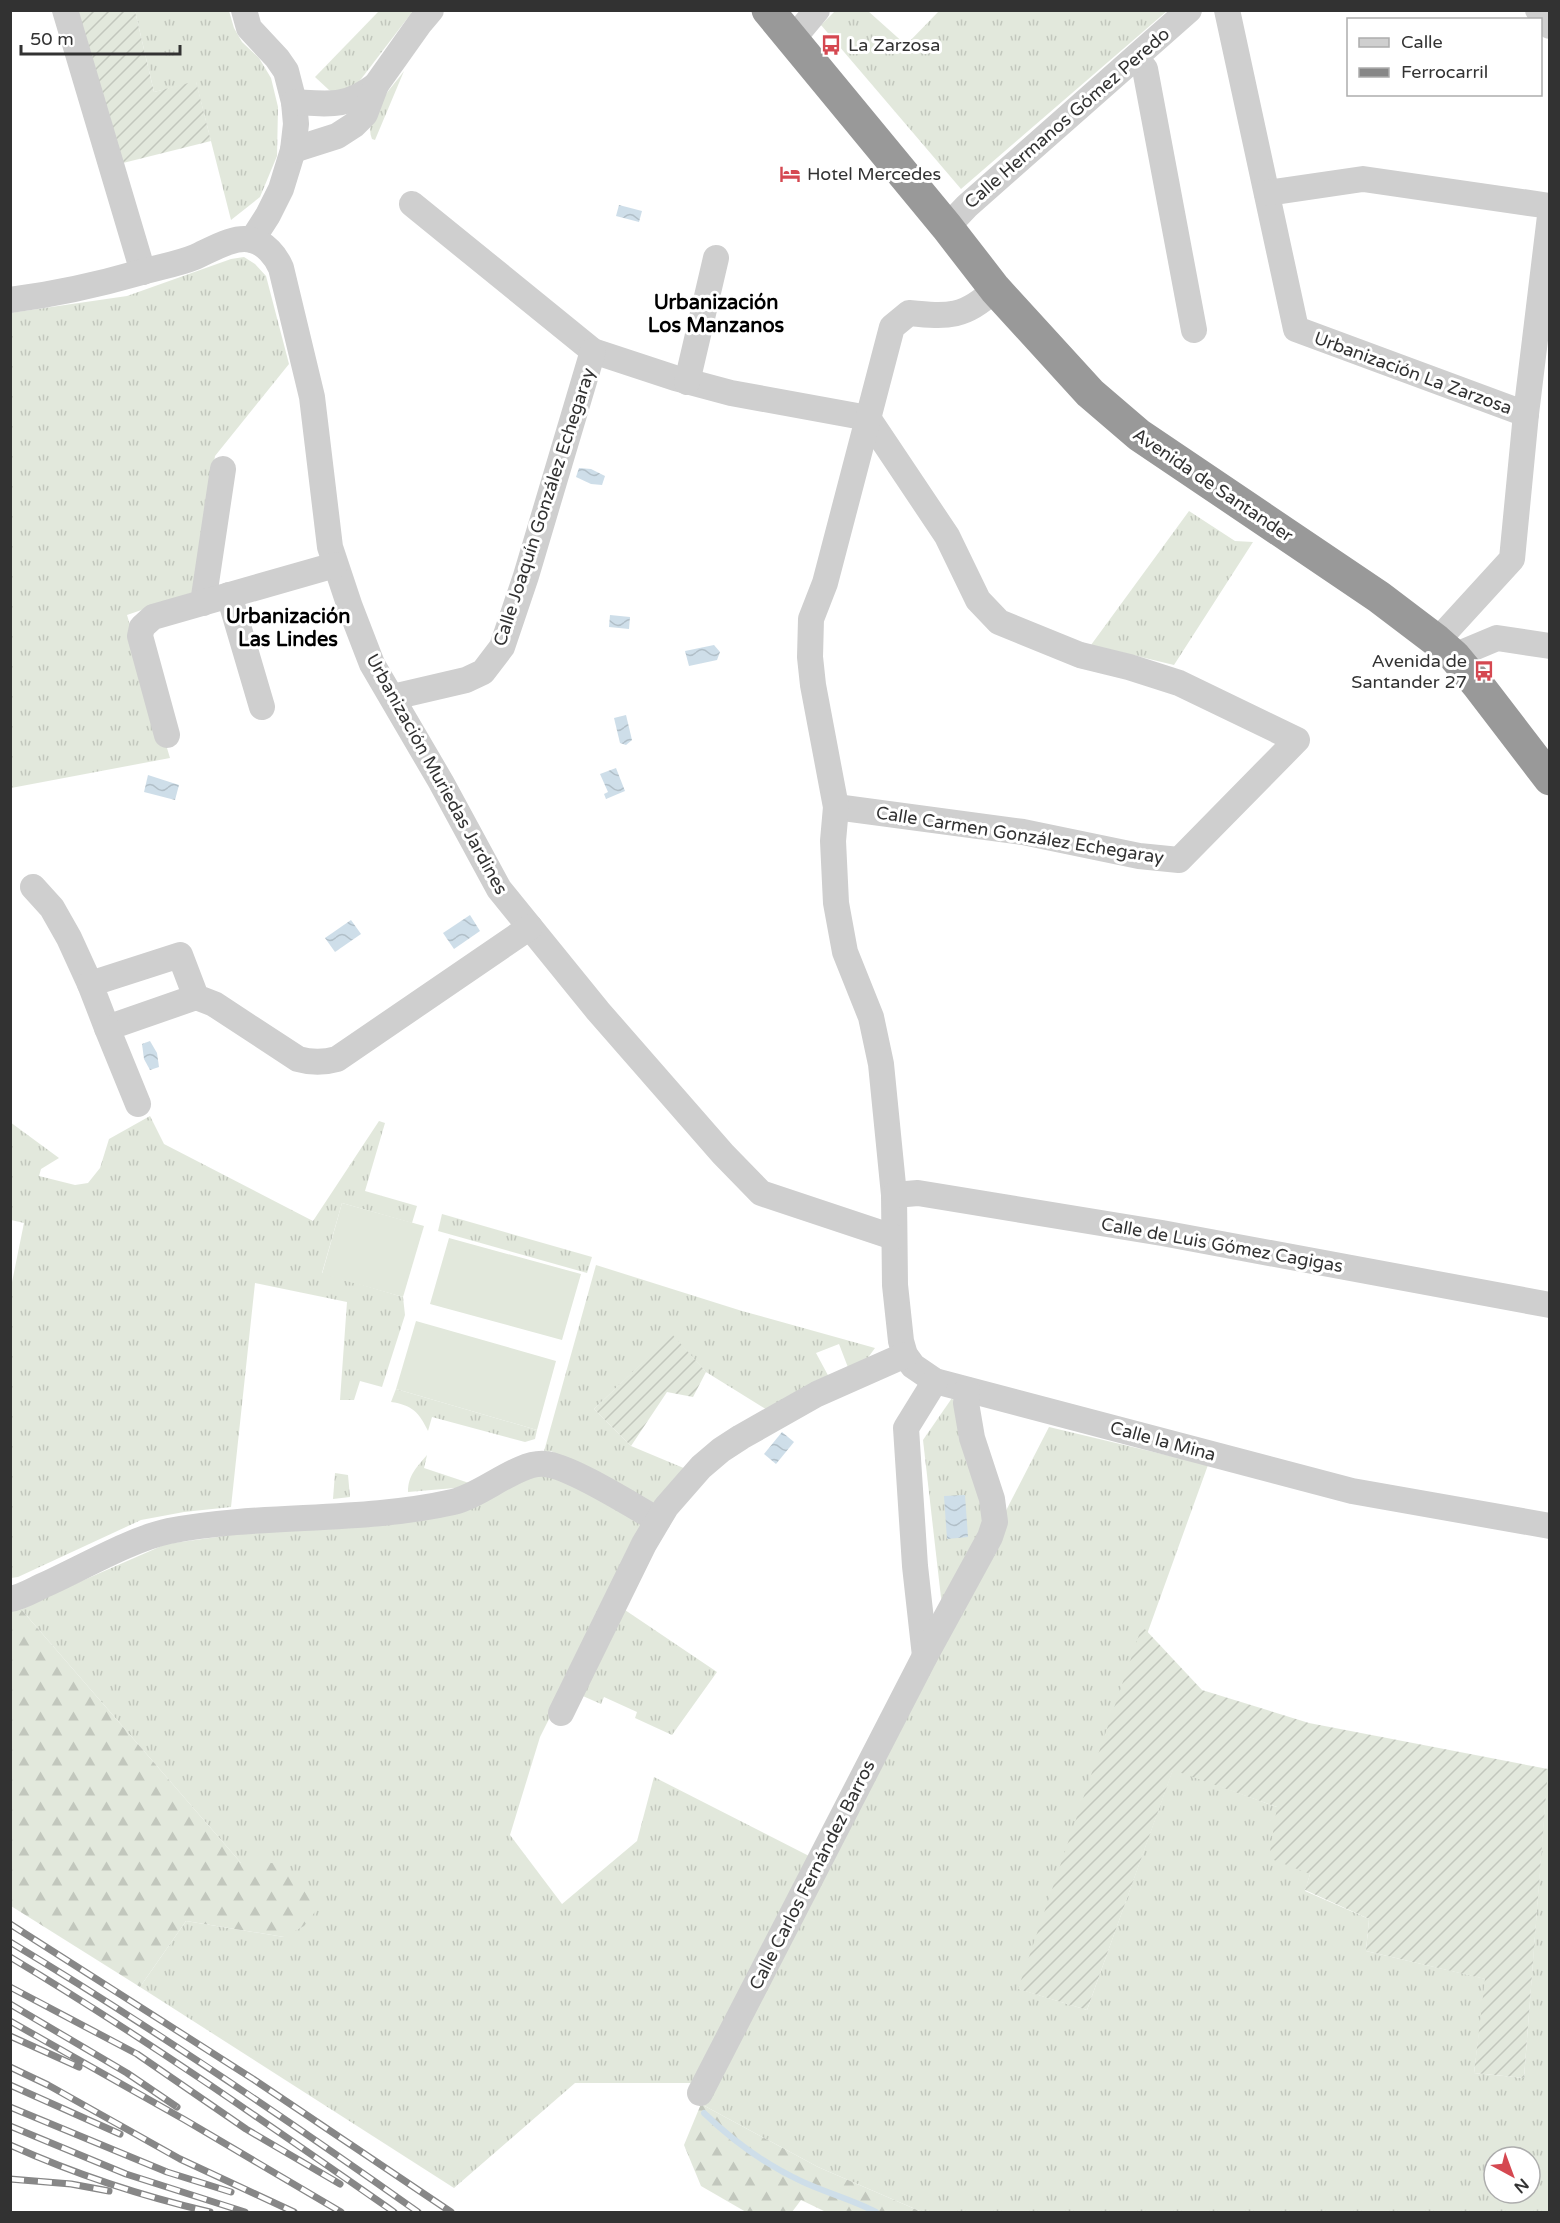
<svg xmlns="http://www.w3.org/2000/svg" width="1560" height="2223" font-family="'Varela Round',sans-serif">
  <defs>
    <pattern id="grass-tufts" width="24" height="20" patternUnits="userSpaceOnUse" patternTransform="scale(1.5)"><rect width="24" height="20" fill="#e2e8dc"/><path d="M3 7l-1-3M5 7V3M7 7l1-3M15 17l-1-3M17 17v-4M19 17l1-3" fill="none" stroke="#c2c7bd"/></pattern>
    <pattern id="forest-firs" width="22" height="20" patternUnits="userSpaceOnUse" patternTransform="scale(1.5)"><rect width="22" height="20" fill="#e2e8dc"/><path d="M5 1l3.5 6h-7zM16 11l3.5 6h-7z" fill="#c2c7bd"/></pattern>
    <pattern id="garden-furrows" width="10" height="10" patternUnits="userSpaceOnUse" patternTransform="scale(1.5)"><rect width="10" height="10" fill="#e2e8dc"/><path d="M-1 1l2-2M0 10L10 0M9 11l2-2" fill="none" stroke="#c2c7bd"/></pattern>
    <pattern id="water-waves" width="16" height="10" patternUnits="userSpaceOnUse" patternTransform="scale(1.5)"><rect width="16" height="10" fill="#cedee9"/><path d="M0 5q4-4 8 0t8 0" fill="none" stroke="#b1bfc8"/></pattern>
  </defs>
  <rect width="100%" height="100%" fill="#fff"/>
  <g fill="url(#grass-tufts)" fill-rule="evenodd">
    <polygon points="135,11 229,11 234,28 242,42 259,58 271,78 278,107 277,156 260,197 231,220 196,82 154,92"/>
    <polygon points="379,11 413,11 355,87 336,93 329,90 315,77"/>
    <polygon points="835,11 868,11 906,45 939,11 1167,11 961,189 821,25"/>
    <path d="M404,71L375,140L372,139C363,116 391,89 404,71Z"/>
    <polygon points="244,257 255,264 266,276 289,364 215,456 194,592 127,615 170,758 11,788 10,313 127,296 231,259"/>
    <polygon points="1189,511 1235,541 1253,542 1174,665 1091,645"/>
    <polygon points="150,1116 164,1144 313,1221 379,1121 385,1123 365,1191 417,1206 412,1223 342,1203 322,1273 403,1297 405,1315 382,1387 360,1381 354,1400 340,1400 347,1302 255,1283 231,1507 184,1512 141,1520 18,1577 11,1578 10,1292 24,1223 11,1220 10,1122 59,1158 41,1169 39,1176 75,1185 88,1183 100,1168 109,1139"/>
    <polygon points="442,1214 592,1257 587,1273 438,1231"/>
    <polygon points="596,1265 742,1311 875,1348 864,1363 849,1370 839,1344 816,1353 830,1379 769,1411 706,1372 672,1335 594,1409 631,1446 686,1469 654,1507 551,1451 543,1455"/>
    <path d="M396,1389L537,1430L535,1439L525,1442L432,1417L428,1431C419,1412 412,1405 391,1402Z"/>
    <polygon points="952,1398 957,1408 985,1522 943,1615 923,1440"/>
    <path d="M1049,1427L1208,1465L1019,1989L1087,2010L1173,1769L1277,1807L1310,1874L1305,1891L1369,1919L1366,1951L1486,1979L1474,2073L1524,2078L1549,1751V2212H922L818,2167L701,2104ZM1494,2157H1530V2193H1494Z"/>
    <path d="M427,1455L424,1468L478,1486L408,1492C408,1475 417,1467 427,1455Z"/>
    <polygon points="544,1471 645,1519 644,1529 540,1737 510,1835 562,1904 637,1841 654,1777 809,1856 700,2083 575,2083 454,2188 140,1987 186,1921 284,1937 282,1863 241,1863 20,1608 166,1544 217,1537"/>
    <polygon points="335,1473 348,1475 350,1497 333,1499"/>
    <polygon points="625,1610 717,1672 672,1735 635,1718 637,1712 604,1697 601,1704 576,1693"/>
  </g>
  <g fill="url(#forest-firs)">
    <polygon points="20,1608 241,1863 282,1863 318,1908 304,1926 284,1937 186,1921 140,1987 11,1906 10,1611"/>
    <polygon points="701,2104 818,2167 922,2212 826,2212 801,2200 792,2212 746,2212 701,2186 684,2145"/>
  </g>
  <g fill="url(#garden-furrows)">
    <polygon points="77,11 135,11 154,92 196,81 211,141 123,163"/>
    <polygon points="672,1334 706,1372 693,1397 667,1392 631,1446 594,1409"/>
    <polygon points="1142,1626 1202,1690 1309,1723 1548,1769 1524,2078 1474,2073 1485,1979 1366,1951 1369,1919 1305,1890 1310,1874 1269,1858 1277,1807 1173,1770 1087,2010 1018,1989"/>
  </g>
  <g fill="#e2e8dc">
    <polygon points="342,1203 424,1226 403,1297 322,1274"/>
    <polygon points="449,1238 581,1274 562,1340 430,1304"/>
    <polygon points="416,1321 556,1361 537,1430 396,1389"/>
  </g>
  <g fill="url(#water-waves)">
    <polygon points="619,205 642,211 639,222 616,216"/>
    <polygon points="579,468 591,469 605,476 602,485 591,484 576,477"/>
    <polygon points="610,615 630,617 629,629 609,627"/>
    <polygon points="714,645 720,652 717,660 689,666 685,651"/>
    <polygon points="626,715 632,740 626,745 620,743 614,718"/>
    <polygon points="616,768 625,791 606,799 604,794 608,792 600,774"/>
    <polygon points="148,775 179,785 175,800 144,792"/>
    <polygon points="470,915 480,931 454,949 443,933"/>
    <polygon points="351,920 361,934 335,952 325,938"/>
    <polygon points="150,1041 157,1053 159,1067 150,1070 144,1059 142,1044"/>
    <polygon points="782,1432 794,1442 776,1464 764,1454"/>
    <polygon points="965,1495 968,1537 947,1539 944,1496"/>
  </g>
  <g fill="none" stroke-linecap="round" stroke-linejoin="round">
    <path stroke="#cedee9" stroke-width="6" d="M704,2113C733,2141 766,2165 803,2182C827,2193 853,2200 876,2212"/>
    <g stroke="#cfcfcf" stroke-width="26">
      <polyline points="65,10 143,272"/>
      <polyline points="244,10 249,28 277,58 286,71 294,102 296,124 293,150 281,189 268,215 252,240"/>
      <polyline points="1227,10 1296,329 1526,414"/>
      <polyline points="1538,10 1550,26"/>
      <polyline points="792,40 817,10"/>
      <polyline points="1135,58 1145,69 1194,330"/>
      <path d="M294,102C329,104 346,108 376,85"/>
      <polyline points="293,150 337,136 354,125 365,114 376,85 420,23 431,10"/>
      <polyline points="1267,193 1363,179 1550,206"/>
      <polyline points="412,204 593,351 675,378 731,393 868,418 947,536 978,600 999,622 1080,655 1129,667 1179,683 1297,740 1179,860 1139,856 1023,832 836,807"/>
      <polyline points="947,227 967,206 1189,10"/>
      <path d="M995,289C965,318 948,317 909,313L892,327L825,583L811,619L810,657L813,685L836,807L833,841L836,903L845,952L871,1017L881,1064L894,1195L895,1285L901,1341L905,1355L913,1366L935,1381L1352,1491L1550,1526"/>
      <path d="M10,300C57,294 97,285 142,272C159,267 178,264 195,257C211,250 234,235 252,240C265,243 276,256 281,268L312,397L330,547L350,607L372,664L441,782L499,889L598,1011L723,1154L761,1193L893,1237"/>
      <polyline points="687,382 716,258"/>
      <polyline points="229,595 262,707"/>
      <polyline points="203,603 223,469"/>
      <polyline points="1437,641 1512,559 1526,414 1550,216"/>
      <polyline points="1454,656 1497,638 1550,646"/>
      <polyline points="393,697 466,680 483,672 502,647 526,576 593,351"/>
      <polyline points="167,735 140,636 142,627 153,617 335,565"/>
      <polyline points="33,887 52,908 69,938 90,984"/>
      <path d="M196,997L107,1028L90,984L180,955L196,997L214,1004L298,1059C312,1063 323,1063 337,1059L530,927"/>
      <polyline points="107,1028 138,1104"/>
      <polyline points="894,1195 918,1193 1162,1233 1550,1305"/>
      <path d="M10,1599C22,1597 33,1590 44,1585C80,1569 131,1539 169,1531C262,1513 360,1523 453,1502C481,1496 519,1461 545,1464C570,1466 633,1506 658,1520"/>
      <polyline points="925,1656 915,1566 906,1428 935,1381"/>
      <polyline points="561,1713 644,1544 666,1507 701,1467 721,1450 741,1437 817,1394 905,1355"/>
      <polyline points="700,2093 925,1656 990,1537 995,1522 992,1499 972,1438 966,1403 967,1390"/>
    </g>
    <polyline stroke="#999" stroke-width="33" points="768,10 947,227 995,289 1090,393 1139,435 1379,597 1437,641 1454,656 1478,685 1550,779"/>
    <g stroke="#878787" stroke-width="7">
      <g id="rail">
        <polyline points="10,1924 253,2079 451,2212"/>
        <path d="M10,1942C150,2026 285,2118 418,2212"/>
        <path d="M10,1957C142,2036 269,2125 394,2212"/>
        <polyline points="10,1987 137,2054 246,2129 340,2184"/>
        <polyline points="10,2004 127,2073 177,2107"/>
        <polyline points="10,2021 185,2120 341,2212"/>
        <polyline points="10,2036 79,2067"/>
        <polyline points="10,2067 48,2085 180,2159 294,2212"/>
        <polyline points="10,2085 120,2134"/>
        <polyline points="10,2107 167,2172 231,2192"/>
        <polyline points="10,2126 126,2174 245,2212"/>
        <path d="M10,2145C75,2174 141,2196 210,2212"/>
        <polyline points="10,2179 71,2184 109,2191"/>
      </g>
    </g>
    <use href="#rail" stroke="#fff" stroke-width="4.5" stroke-dasharray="14" stroke-linecap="butt"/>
  </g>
  <defs>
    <g id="bus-bare" transform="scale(1.62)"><path d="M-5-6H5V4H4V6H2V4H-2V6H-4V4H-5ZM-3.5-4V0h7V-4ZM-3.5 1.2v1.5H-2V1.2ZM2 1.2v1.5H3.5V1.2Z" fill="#d54851" stroke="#fff" stroke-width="2.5" paint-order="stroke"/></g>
    <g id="hotel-bare" transform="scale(1.62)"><path d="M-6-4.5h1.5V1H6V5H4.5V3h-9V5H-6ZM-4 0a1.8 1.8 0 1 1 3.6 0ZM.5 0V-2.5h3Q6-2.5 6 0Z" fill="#d54851" stroke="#fff" stroke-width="2.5" paint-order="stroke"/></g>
  </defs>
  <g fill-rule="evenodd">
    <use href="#bus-bare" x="831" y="45"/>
    <use href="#hotel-bare" x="790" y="174"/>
    <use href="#bus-bare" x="1484" y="671"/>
  </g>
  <g text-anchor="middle" stroke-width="6" stroke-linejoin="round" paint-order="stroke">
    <g font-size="18" fill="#323232" stroke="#fff" text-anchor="start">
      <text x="848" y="51">La Zarzosa</text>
      <text x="807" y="180">Hotel Mercedes</text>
      <text x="1467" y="667" text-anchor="end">Avenida de<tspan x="1467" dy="21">Santander 27</tspan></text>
    </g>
    <g font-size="18" fill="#323232" stroke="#fff">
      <text transform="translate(1067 118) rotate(-41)" y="6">Calle Hermanos Gómez Peredo</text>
      <text transform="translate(1413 373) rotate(20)" y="6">Urbanización La Zarzosa</text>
      <text transform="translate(1213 485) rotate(34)" y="6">Avenida de Santander</text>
      <text transform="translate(544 507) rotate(-72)" y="6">Calle Joaquín González Echegaray</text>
      <text transform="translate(437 774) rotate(61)" y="6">Urbanización Muriedas Jardines</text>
      <text transform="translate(1020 835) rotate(9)" y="6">Calle Carmen González Echegaray</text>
      <text transform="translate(1222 1245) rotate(10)" y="6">Calle de Luis Gómez Cagigas</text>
      <text transform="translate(1163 1441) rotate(15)" y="6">Calle la Mina</text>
      <text transform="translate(812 1875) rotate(-63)" y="6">Calle Carlos Fernández Barros</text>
    </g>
    <g font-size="20" font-weight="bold" fill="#000" stroke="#fff">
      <text x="716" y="309">Urbanización<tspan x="716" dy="23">Los Manzanos</tspan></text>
      <text x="288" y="623">Urbanización<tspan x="288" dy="23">Las Lindes</tspan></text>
    </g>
  </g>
  <rect width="1560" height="2223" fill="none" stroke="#323232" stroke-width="24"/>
  <rect x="1347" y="18" width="195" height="78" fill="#ffffff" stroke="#adadad" stroke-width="1.5"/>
  <rect x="1359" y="38" width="30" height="9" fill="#cfcfcf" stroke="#adadad" stroke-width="1.5"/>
  <text x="1401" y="48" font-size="18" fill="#323232">Calle</text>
  <rect x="1359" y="68" width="30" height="9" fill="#878787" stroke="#adadad" stroke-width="1.5"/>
  <text x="1401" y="78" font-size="18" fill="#323232">Ferrocarril</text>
  <g transform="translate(1512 2175) rotate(139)"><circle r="28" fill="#ffffff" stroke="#adadad" stroke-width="1.5"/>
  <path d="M0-4.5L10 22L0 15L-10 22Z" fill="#d54851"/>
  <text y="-9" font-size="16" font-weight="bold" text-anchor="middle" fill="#323232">N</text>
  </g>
  <path d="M21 45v9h159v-9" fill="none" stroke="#323232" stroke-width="3"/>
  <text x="30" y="45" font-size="18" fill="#323232" stroke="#ffffff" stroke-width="4.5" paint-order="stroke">50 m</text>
</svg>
